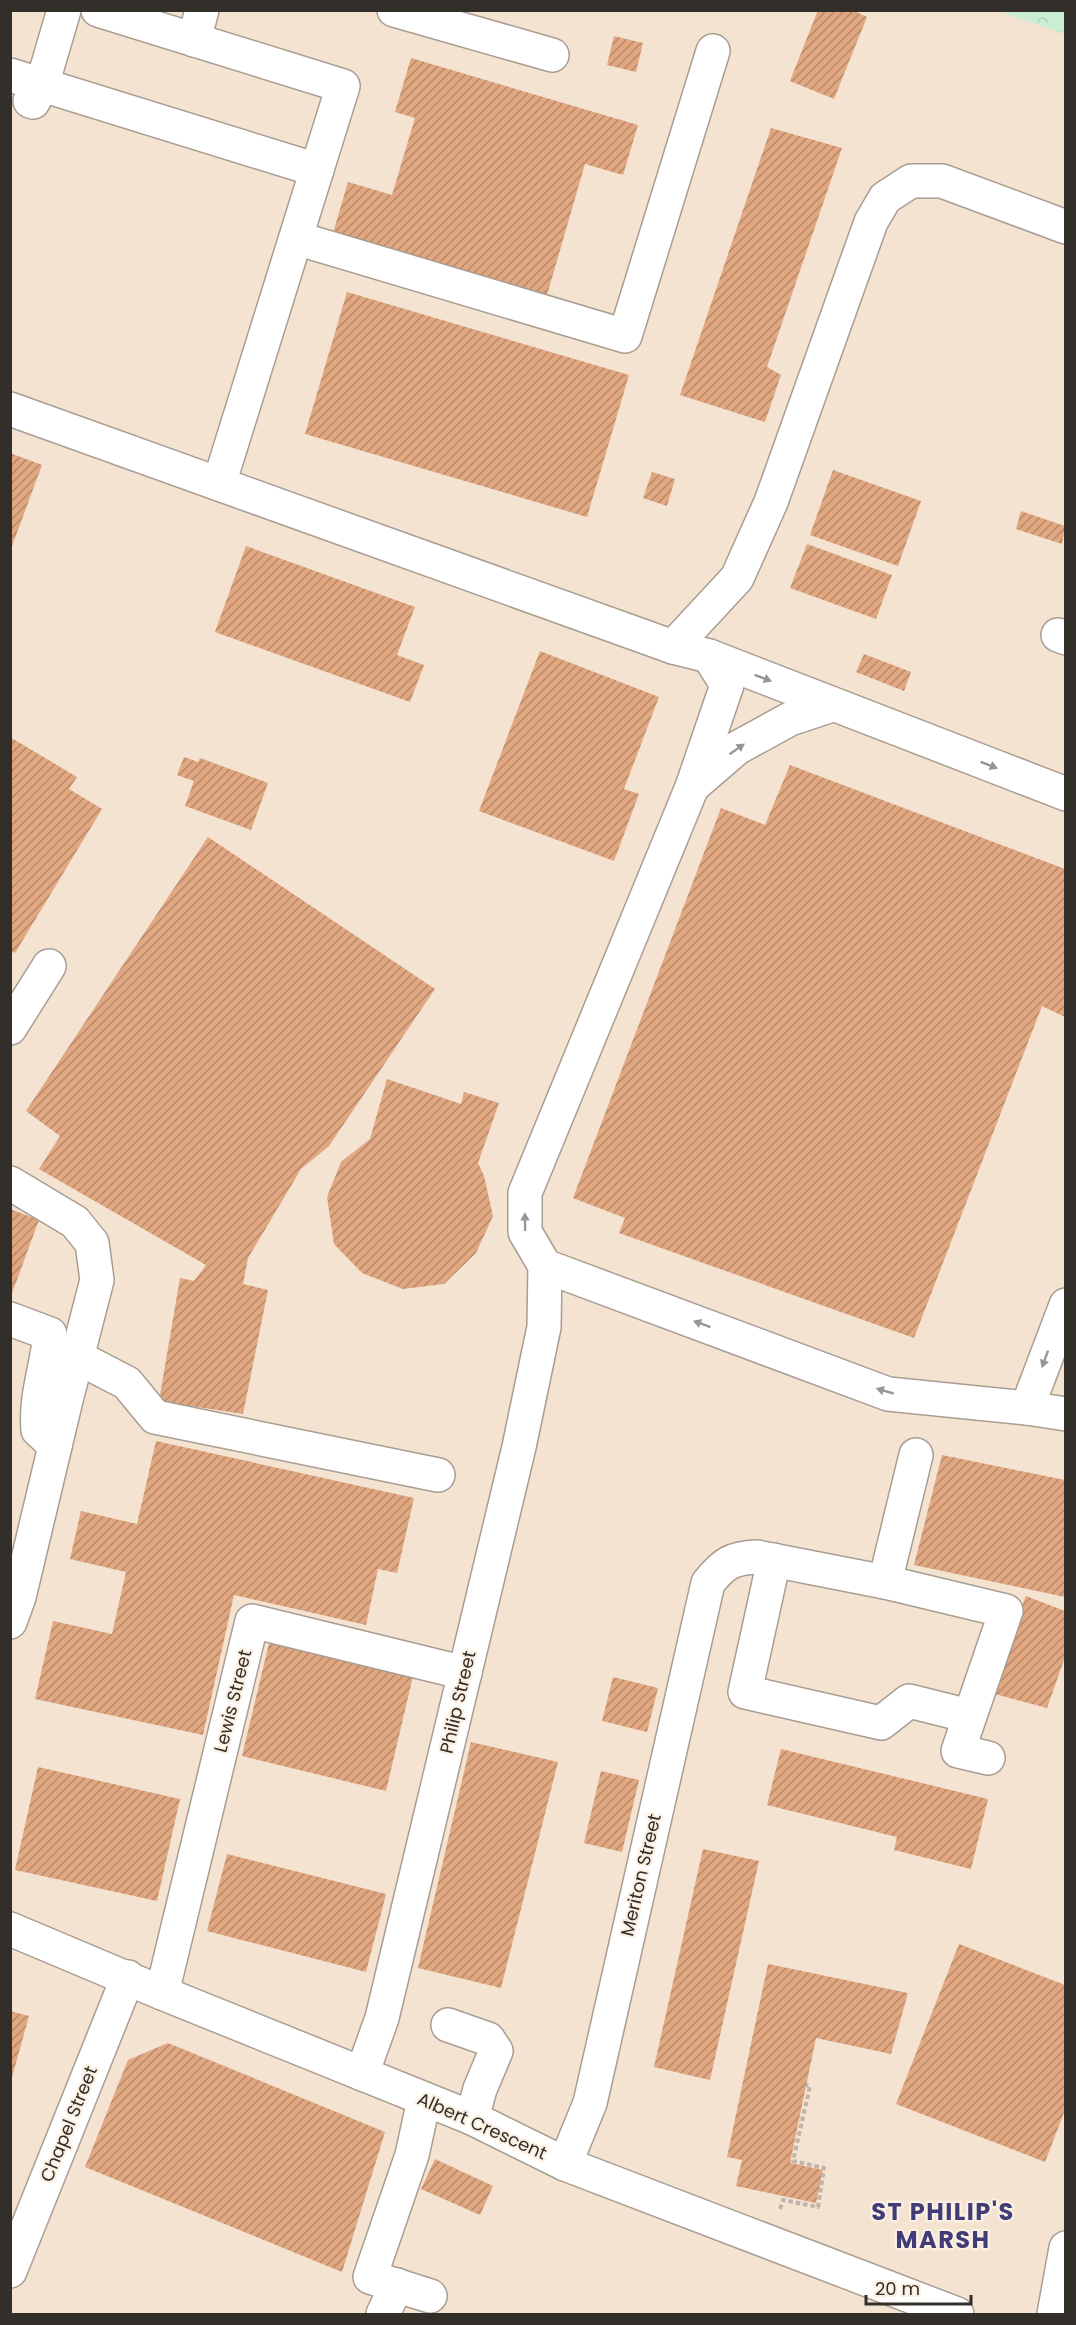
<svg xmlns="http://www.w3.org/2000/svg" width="1076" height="2325" font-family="Poppins,sans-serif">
  <defs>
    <pattern id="forest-crowns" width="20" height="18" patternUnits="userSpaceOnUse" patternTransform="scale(1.5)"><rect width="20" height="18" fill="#c9eed4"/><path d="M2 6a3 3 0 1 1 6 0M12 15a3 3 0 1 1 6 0" fill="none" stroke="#adccb6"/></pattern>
    <pattern id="building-hatch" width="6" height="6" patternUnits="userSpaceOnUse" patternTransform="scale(1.5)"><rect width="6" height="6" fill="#e1a780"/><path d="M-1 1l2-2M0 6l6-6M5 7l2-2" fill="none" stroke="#b78869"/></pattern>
  </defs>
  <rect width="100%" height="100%" fill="#fcf0e3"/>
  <rect fill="#f5e3d1" x="11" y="11" width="1054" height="2303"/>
  <polygon fill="url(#forest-crowns)" points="998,11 1065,11 1065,34"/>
  <g fill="url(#building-hatch)">
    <polygon points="818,10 852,10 867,17 834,99 790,81"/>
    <polygon points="614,36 643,43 636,72 607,65"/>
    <polygon points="411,58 638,125 623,175 585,164 547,295 333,233 348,182 392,195 415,118 395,112"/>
    <polygon points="771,128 842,148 767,367 781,375 765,422 680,395"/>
    <polygon points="347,292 629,375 587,517 305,434"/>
    <polygon points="10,453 42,465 11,549 10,549"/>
    <polygon points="833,470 921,501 898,566 810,535"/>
    <polygon points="652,472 675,479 667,506 643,498"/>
    <polygon points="1021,511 1065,526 1062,544 1016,529"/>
    <polygon points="807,544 892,575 876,619 790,588"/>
    <polygon points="246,546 415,607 397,655 424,665 410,702 215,632"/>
    <polygon points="540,651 659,697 624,789 639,794 614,861 479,811"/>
    <polygon points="864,654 911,672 904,691 856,672"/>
    <polygon points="10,737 77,777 69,789 102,809 15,953 10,950"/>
    <polygon points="184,757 198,762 200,758 268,783 251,830 185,806 194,781 177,775"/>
    <polygon points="790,765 1065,869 1065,1017 1042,1006 914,1338 619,1233 625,1218 573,1198 721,808 765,825"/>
    <polygon points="208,837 435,989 329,1146 301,1169 248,1258 243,1284 268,1290 243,1414 159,1401 180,1278 194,1281 206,1265 39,1169 60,1136 26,1111"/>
    <polygon points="387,1079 461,1104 464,1092 499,1103 478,1163 484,1176 493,1216 476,1253 444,1284 403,1289 362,1273 334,1244 327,1197 341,1162 370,1139"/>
    <polygon points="10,1209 39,1220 11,1296 10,1295"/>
    <polygon points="156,1441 414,1498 397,1573 378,1569 366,1625 234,1595 203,1735 35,1699 53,1621 112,1634 126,1572 70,1559 81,1511 137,1524"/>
    <polygon points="942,1455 1065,1480 1065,1597 914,1565"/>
    <polygon points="1026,1596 1065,1611 1065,1657 1047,1708 987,1692"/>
    <polygon points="270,1639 414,1672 386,1791 242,1756"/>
    <polygon points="613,1677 658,1688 647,1732 602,1721"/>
    <polygon points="471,1742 558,1762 501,1988 418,1968"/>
    <polygon points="781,1749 988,1799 971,1869 894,1850 897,1837 767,1805"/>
    <polygon points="38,1767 180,1799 157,1901 15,1870"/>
    <polygon points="601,1771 639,1780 622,1852 584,1843"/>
    <polygon points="703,1849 759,1861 710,2080 654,2067"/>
    <polygon points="227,1854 386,1894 366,1972 207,1931"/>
    <polygon points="959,1944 1065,1985 1065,2110 1045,2162 896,2104"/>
    <polygon points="768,1964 908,1993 891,2054 816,2038 790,2163 823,2170 816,2203 736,2186 742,2160 727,2157"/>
    <polygon points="10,2011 29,2016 11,2081 10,2081"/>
    <polygon points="168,2043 385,2132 342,2272 85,2167 128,2060"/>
    <polygon points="435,2159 493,2186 480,2215 421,2189"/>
  </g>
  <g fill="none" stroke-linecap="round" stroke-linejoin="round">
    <g stroke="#a99d92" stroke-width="36">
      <g id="minor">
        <polyline points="98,10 343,86 219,484"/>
        <polyline points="394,10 552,55"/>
        <polyline points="194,40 202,10"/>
        <polyline points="10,75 317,170"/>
        <polyline points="30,101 33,102 42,85 64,10"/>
        <polyline points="296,238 625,336 713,51"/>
        <polyline points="10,409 673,647 709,656 1066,794"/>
        <polyline points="1058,635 1066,638"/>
        <polyline points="673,647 737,578 771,502 871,222 885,198 911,181 942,181 1066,227"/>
        <polyline points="709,656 727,685 692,787 525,1193 525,1232 545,1266 888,1394 1027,1408 1066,1305"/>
        <polyline points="694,785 737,748 790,719 832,705"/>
        <polyline points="10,1028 49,966"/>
        <polyline points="10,1183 75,1222 92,1243 97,1280 66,1400 19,1597 10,1622"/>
        <path d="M10,1319L50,1334C47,1367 35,1396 38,1430L55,1446"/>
        <polyline points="77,1357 127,1383 155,1417 438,1475"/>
        <polyline points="1027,1408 1066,1414"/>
        <polyline points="774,1560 745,1692 881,1723 909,1701 969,1716"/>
        <polyline points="885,1582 1006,1611 958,1751 988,1758"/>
        <polyline points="10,1929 162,1993 472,2118 565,2164 957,2314"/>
        <polyline points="162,1993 252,1621 465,1673"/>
        <polyline points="448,2025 488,2039 496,2051 480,2089 472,2118"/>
        <polyline points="362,2074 382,2018 519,1447 544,1327 545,1266"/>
        <polyline points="424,2100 412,2155 370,2277 430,2296"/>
        <path d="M565,2164L590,2103L708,1583C724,1563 732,1558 757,1557L885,1582L916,1455"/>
        <polyline points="10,2271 128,1977"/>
        <polyline points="383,2314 397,2285"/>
        <polyline points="1054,2314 1066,2248"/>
      </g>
    </g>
    <polyline stroke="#beb4aa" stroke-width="4" stroke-dasharray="4.5 3" stroke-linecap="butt" points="780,2209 783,2200 818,2207 824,2168 793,2161 810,2086 806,2085"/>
    <use href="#minor" stroke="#fff" stroke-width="33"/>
  </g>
  <defs><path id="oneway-solid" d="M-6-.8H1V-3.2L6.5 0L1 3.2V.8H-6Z" transform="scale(1.5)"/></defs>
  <g fill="#989694">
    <use href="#oneway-solid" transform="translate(763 678) rotate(21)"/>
    <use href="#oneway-solid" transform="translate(737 749) rotate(-35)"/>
    <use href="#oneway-solid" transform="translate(989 765) rotate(21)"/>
    <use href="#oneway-solid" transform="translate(525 1222) rotate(-91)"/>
    <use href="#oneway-solid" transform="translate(702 1324) rotate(-160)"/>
    <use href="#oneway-solid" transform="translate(1045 1359) rotate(110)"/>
    <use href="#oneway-solid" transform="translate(885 1391) rotate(-164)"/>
  </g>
  <g text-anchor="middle" stroke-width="4.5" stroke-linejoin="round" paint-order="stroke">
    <g font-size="18" fill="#322e29" stroke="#fcf0e3">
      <text transform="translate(233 1701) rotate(-76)" y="6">Lewis Street</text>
      <text transform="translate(458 1702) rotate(-77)" y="6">Philip Street</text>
      <text transform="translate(641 1875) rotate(-77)" y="6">Meriton Street</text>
      <text transform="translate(69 2124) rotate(-68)" y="6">Chapel Street</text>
      <text transform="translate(482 2126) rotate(24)" y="6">Albert Crescent</text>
    </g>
    <g font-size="24" font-weight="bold" letter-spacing="1.5" fill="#3f3c78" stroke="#fcf0e3">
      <text x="943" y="2220">ST PHILIP'S<tspan x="943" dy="28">MARSH</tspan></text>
    </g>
  </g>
  <rect width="1076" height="2325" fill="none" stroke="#322e29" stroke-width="24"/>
  <path d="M866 2295v9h105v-9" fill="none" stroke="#322e29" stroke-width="3"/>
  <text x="875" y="2295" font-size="18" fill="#322e29" stroke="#fcf0e3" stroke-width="4.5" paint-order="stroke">20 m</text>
</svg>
